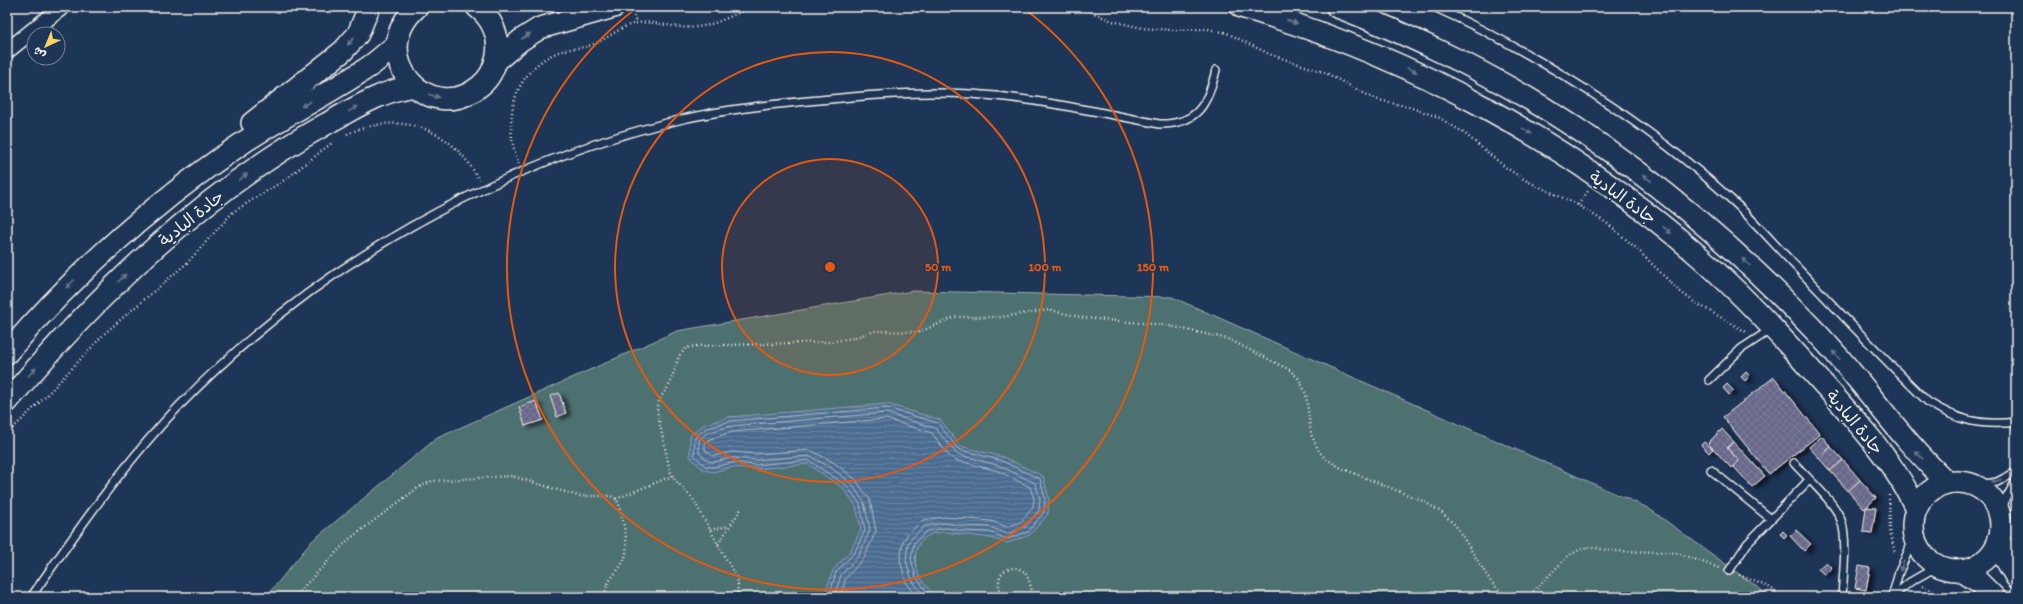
<svg xmlns="http://www.w3.org/2000/svg" width="2023" height="604" font-family="Itim,'Playpen Sans Arabic',sans-serif">
  <defs>
    <pattern id="water-rules" width="6" height="5" patternUnits="userSpaceOnUse"><rect width="6" height="5" fill="#4b6c91"/><path d="M0 2.5h6" fill="none" stroke="#6681a0"/></pattern>
    <pattern id="building-cross-hatch" width="8" height="8" patternUnits="userSpaceOnUse"><rect width="8" height="8" fill="#67678a"/><path d="M0 0l8 8M0 8l8-8" fill="none" stroke="#7d7d9a"/></pattern>
    <filter id="shadow"><feDropShadow dx="4.5" dy="2.5" stdDeviation="2" flood-color="#0009"/></filter>
  </defs>
  <rect width="100%" height="100%" fill="#1d3557"/>
  <filter id="ink" filterUnits="userSpaceOnUse"><feTurbulence type="fractalNoise" baseFrequency=".025" numOctaves="2"/><feDisplacementMap in="SourceGraphic" scale="8" xChannelSelector="R" yChannelSelector="G"/><feConvolveMatrix kernelMatrix="1 2 1 2 8 2 1 2 1" color-interpolation-filters="sRGB"/></filter>
  <g filter="url(#ink)">
    <polygon fill="#4d7071" stroke="#a0b0ac" points="913,291 1172,297 1648,508 1771,597 266,597 312,541 437,438 677,331"/>
    <path fill="url(#water-rules)" stroke="#8fa1b4" d="M887,404L941,420L960,446L1003,457L1043,476L1049,498L1048,514L1030,535L1007,543C990,537 984,537 966,535C959,535 951,532 944,532C918,533 910,552 919,575C922,583 931,590 935,597H824L833,570L851,550L861,529L856,506L844,489L808,464L756,469L733,467L713,472L704,470L690,457V436L703,425L729,417Z"/>
    <g fill="none" stroke-linecap="round" stroke-linejoin="round">
      <g stroke="#b0bcc5" stroke-width="1">
        <polyline points="829,597 836,572 855,552 865,530 860,504 847,486 808,460 756,465 732,463 713,467 705,466 694,455 695,438 705,429 730,421 887,408 938,423 958,449 1002,461 1040,479 1045,498 1044,512 1028,532 1007,539 989,532 965,531 945,528 927,531 914,543 911,559 916,577 931,597"/>
        <polyline points="834,597 841,575 859,555 870,530 864,502 851,483 830,467 809,456 756,460 732,458 713,462 708,461 699,453 699,440 707,433 731,426 886,413 935,428 957,454 1000,466 1035,483 1040,499 1039,510 1025,527 1007,534 990,527 965,526 944,523 925,526 911,539 908,544 906,561 912,580 924,597"/>
        <polyline points="840,597 846,578 864,558 876,531 870,500 855,479 833,462 810,450 756,454 732,452 713,456 705,450 705,443 710,439 732,432 886,419 932,433 948,455 955,460 998,471 1030,487 1034,499 1033,507 1021,522 1007,527 991,521 944,517 923,520 907,535 903,542 900,560 906,582 917,597"/>
      </g>
    </g>
    <g fill="url(#building-cross-hatch)" stroke="#f4f1e8" filter="url(#shadow)">
      <polygon points="1746,372 1750,376 1745,381 1741,377"/>
      <polygon points="1774,377 1820,434 1769,474 1723,417"/>
      <polygon points="1727,384 1734,391 1729,395 1723,388"/>
      <polygon points="559,393 566,413 557,417 550,396"/>
      <polygon points="536,401 543,420 525,426 519,407"/>
      <polygon points="1722,429 1734,442 1727,448 1739,461 1731,468 1708,443"/>
      <polygon points="1822,436 1831,447 1819,458 1809,447"/>
      <polygon points="1704,442 1713,449 1709,453 1701,445"/>
      <polygon points="1734,442 1765,476 1752,487 1733,466 1739,461 1727,448"/>
      <polygon points="1831,447 1843,460 1830,471 1819,458"/>
      <polygon points="1843,460 1860,480 1848,491 1830,471"/>
      <polygon points="1860,480 1876,498 1864,509 1848,491"/>
      <polygon points="1866,507 1876,508 1872,533 1863,532"/>
      <polygon points="1796,530 1811,544 1804,551 1790,536"/>
      <polygon points="1783,531 1787,535 1784,538 1780,534"/>
      <polygon points="1826,562 1832,568 1825,575 1818,569"/>
      <polygon points="1859,566 1870,568 1866,590 1855,588"/>
    </g>
    <g fill="none" stroke-linecap="round" stroke-linejoin="round">
      <g stroke="#f4f1e8" stroke-width="10">
        <g id="lane">
          <path d="M1434,7C1539,54 1649,124 1734,202C1751,218 1767,236 1783,253C1831,303 1878,354 1928,402C1958,421 1981,426 2016,422"/>
          <polyline points="1709,380 1741,349 1770,330"/>
          <path d="M1794,463C1808,479 1834,501 1841,520C1848,538 1843,577 1842,597"/>
          <polyline points="1711,470 1771,519"/>
          <polyline points="1975,486 1997,482 2016,472"/>
          <polyline points="2001,520 2005,500 2016,481"/>
          <polyline points="1729,571 1747,544 1809,480"/>
          <polyline points="1893,596 1910,582 1938,566"/>
          <path d="M31,597C78,530 124,463 180,405C314,266 495,163 683,119C727,109 774,104 819,100C870,95 920,91 971,94C1034,98 1097,112 1159,124C1198,125 1208,103 1216,70"/>
          <polyline points="1892,597 1899,572 1914,538"/>
        </g>
      </g>
      <g stroke="#f4f1e8" stroke-width="18">
        <polyline id="street" points="7,51 62,7"/>
      </g>
      <g stroke="#f4f1e8" stroke-width="24">
        <g id="secondary">
          <path d="M417,7C364,54 428,129 480,86C489,79 495,67 497,55C500,37 492,18 477,7"/>
          <path d="M1241,7C1410,56 1567,141 1700,257C1742,294 1781,336 1818,378C1851,415 1896,463 1916,509"/>
          <path d="M1337,7C1370,19 1403,34 1435,49C1580,117 1705,215 1815,331C1862,379 1898,437 1947,482"/>
          <polyline points="496,61 521,40 540,28 614,7"/>
          <polyline points="252,123 343,51 358,34 369,7"/>
          <path d="M7,353C76,272 156,201 244,142C283,116 325,96 364,70C376,63 386,53 397,44"/>
          <path d="M7,402C98,294 202,193 326,124C355,108 381,91 414,86"/>
          <circle cx="1957" cy="526" r="44"/>
          <polyline points="1999,538 2006,560 2016,577"/>
          <polyline points="1960,570 1979,582 1994,597"/>
        </g>
      </g>
      <g stroke="#f4f1e8" stroke-width="2.5" stroke-dasharray="1 3" stroke-linecap="butt">
        <polyline points="1080,7 1112,21 1142,28 1174,30 1208,29 1227,33 1269,54 1326,73 1375,99 1409,107 1438,117 1464,133 1505,167 1525,180 1578,205 1608,224 1636,248 1678,290 1694,302 1748,333"/>
        <polyline points="632,8 636,23"/>
        <path d="M347,134C402,110 452,128 479,180"/>
        <path d="M519,164C502,123 512,72 556,53C567,48 580,49 591,45C608,40 619,26 637,23C657,20 676,30 697,27C717,25 735,13 754,7"/>
        <polyline points="1578,205 1588,191"/>
        <polyline points="7,434 45,397 105,333 187,263 233,212 286,179 333,142"/>
        <polyline points="1889,495 1890,530 1895,554"/>
        <polyline points="616,499 672,476"/>
        <polyline points="710,530 729,526"/>
        <polyline points="718,544 741,509"/>
        <polyline points="1739,575 1771,588 1781,597"/>
        <polyline points="1922,586 1947,597"/>
        <path d="M294,597L348,540L419,487L432,481L512,476L578,496H611L616,499L619,504C622,519 628,538 626,553C624,570 602,580 606,597"/>
        <polyline points="737,597 738,586 736,577 693,499 675,480 670,471 657,411 659,400 670,384 679,356 686,348 696,346 829,342 853,338 875,331 919,332 955,317 1001,317 1049,310 1084,318 1165,325 1228,339 1290,370 1299,379 1306,394 1311,434 1319,451 1325,458 1341,468 1423,501 1441,512 1456,526 1491,582 1506,597"/>
        <path d="M1003,597C1001,592 998,587 999,582C999,569 1016,563 1025,573C1030,579 1031,590 1034,597"/>
        <polyline points="1528,597 1568,556 1583,548 1591,547 1613,551 1670,552 1680,554 1719,568"/>
      </g>
      <use href="#lane" stroke="#1d3557" stroke-width="7"/>
      <use href="#street" stroke="#1d3557" stroke-width="15"/>
      <use href="#secondary" stroke="#1d3557" stroke-width="21"/>
    </g>
    <defs><path id="oneway-solid" d="M-6-.8H1V-3.2L6.5 0L1 3.2V.8H-6Z"/></defs>
    <g fill="#68778a">
      <use href="#oneway-solid" transform="translate(1292 22) rotate(17)"/>
      <use href="#oneway-solid" transform="translate(526 36) rotate(-33)"/>
      <use href="#oneway-solid" transform="translate(351 41) rotate(130)"/>
      <use href="#oneway-solid" transform="translate(1412 70) rotate(26)"/>
      <use href="#oneway-solid" transform="translate(434 96) rotate(16)"/>
      <use href="#oneway-solid" transform="translate(306 104) rotate(150)"/>
      <use href="#oneway-solid" transform="translate(353 109) rotate(-29)"/>
      <use href="#oneway-solid" transform="translate(1527 131) rotate(31)"/>
      <use href="#oneway-solid" transform="translate(243 177) rotate(-36)"/>
      <use href="#oneway-solid" transform="translate(1647 178) rotate(-143)"/>
      <use href="#oneway-solid" transform="translate(1667 230) rotate(40)"/>
      <use href="#oneway-solid" transform="translate(1746 262) rotate(-138)"/>
      <use href="#oneway-solid" transform="translate(122 278) rotate(-46)"/>
      <use href="#oneway-solid" transform="translate(70 284) rotate(135)"/>
      <use href="#oneway-solid" transform="translate(1836 355) rotate(-131)"/>
      <use href="#oneway-solid" transform="translate(32 372) rotate(-48)"/>
      <use href="#oneway-solid" transform="translate(1919 455) rotate(-133)"/>
      <use href="#oneway-solid" transform="translate(1996 481) rotate(163)"/>
      <use href="#oneway-solid" transform="translate(1902 566) rotate(113)"/>
    </g>
  </g>
  <circle cx="830" cy="267" r="108" fill="#e8590c" fill-opacity=".12"/>
  <g fill="none" stroke="#e8590c" stroke-width="2">
    <circle cx="830" cy="267" r="108"/>
    <circle cx="830" cy="267" r="215"/>
    <path d="M1022 7A323 323 0 1 1 638 7"/>
  </g>
  <g text-anchor="middle" stroke-width="3" stroke-linejoin="round" paint-order="stroke">
    <g font-size="17" fill="#f4f1e8" stroke="#1d3557">
      <text transform="translate(1623 197) rotate(36)" y="6">جادة البادية</text>
      <text transform="translate(191 218) rotate(-39)" y="6">جادة البادية</text>
      <text transform="translate(1855 422) rotate(50)" y="6">جادة البادية</text>
    </g>
  </g>
  <circle cx="830" cy="267" r="6" fill="#e8590c" stroke="#1d3557" stroke-width="2"/>
  <g font-size="12" text-anchor="middle" font-weight="bold" fill="#e8590c" stroke="#1d3557" stroke-width="3" stroke-linejoin="round" paint-order="stroke">
    <text x="938" y="271">50 m</text>
    <text x="1045" y="271">100 m</text>
    <text x="1153" y="271">150 m</text>
  </g>
  <rect width="2023" height="604" fill="none" stroke="#1d3557" stroke-width="24"/>
  <rect x="12" y="12" width="1999" height="580" fill="none" stroke="#f4f1e8" stroke-width="1.5" filter="url(#ink)"/>
  <g transform="translate(46 46) rotate(224)"><circle r="19" fill="#1d3557" stroke="#738091"/>
  <path d="M0-3L7 15L0 10L-7 15Z" fill="#ffd166"/>
  <text y="-6" font-size="11" font-weight="bold" text-anchor="middle" fill="#f4f1e8">ش</text>
  </g>
</svg>
